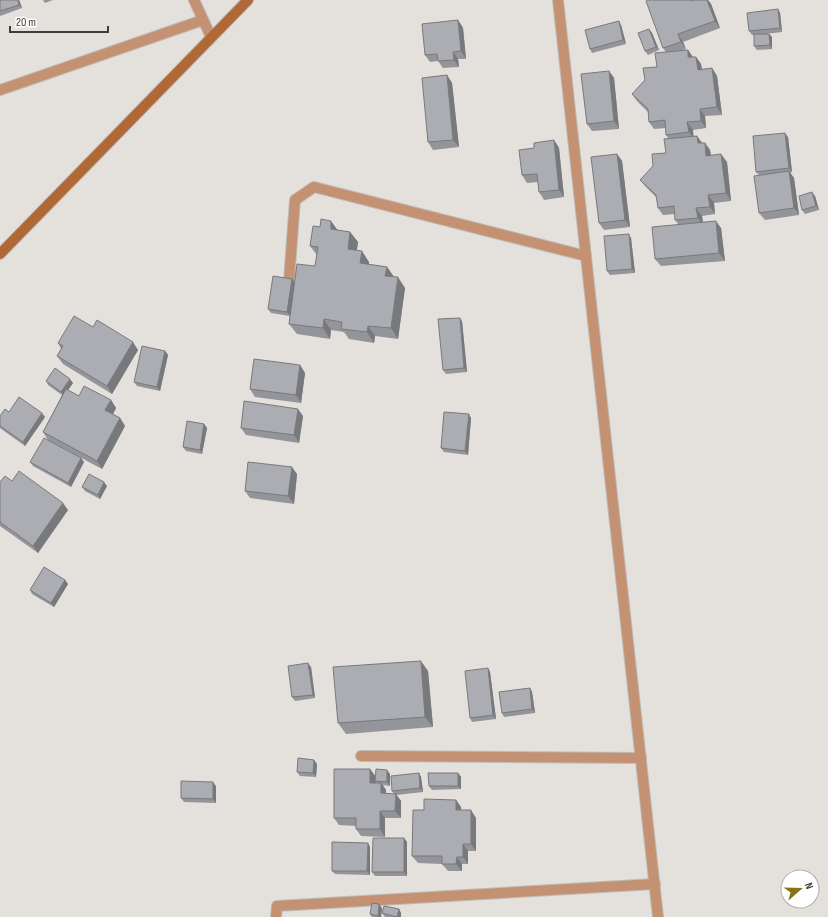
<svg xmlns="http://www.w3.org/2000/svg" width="828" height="917" font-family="'Sofia Sans Condensed',sans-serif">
  <rect width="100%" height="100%" fill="#e4e0db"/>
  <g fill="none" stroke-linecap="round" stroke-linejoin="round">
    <g stroke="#bfbcb8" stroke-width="12">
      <g id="lane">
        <polyline points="0,90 203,20"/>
        <polyline points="289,280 295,200 314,187 586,256"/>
        <polyline points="361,756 641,758"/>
        <polyline points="276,917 277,906 655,884"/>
      </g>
    </g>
    <g stroke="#bfbcb8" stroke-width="12">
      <g id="street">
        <polyline points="194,0 211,37"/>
        <polyline points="558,0 658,917"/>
      </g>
    </g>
    <g stroke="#bfbcb8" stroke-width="12">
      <polyline id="secondary" points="0,254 248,0"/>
    </g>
    <use href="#lane" stroke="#c49172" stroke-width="10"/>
    <use href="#street" stroke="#c49172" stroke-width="10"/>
    <use href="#secondary" stroke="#b16837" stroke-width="10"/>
  </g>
  <g fill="#94959a">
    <polygon points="0,0 19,0 22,8 0,16"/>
    <polygon points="43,0 53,0 45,3"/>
    <polygon points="694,0 708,0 711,4 720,28 683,42 686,49 683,50 688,50 692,57 696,57 701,64 702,69 712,68 717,76 722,115 705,116 706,128 693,130 693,136 697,136 702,143 705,143 710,150 711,155 727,162 731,201 714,203 715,214 702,216 703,222 721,228 725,261 661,266 655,259 678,224 675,220 675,214 663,215 658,208 657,198 646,187 640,180 666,153 669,139 666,135 666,128 654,129 649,122 648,112 637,101 632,94 657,67 666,52 663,48"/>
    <polygon points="778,9 780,13 782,32 766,34 769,34 772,37 772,49 757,50 754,46 754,35 752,35 749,31"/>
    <polygon points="458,20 463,28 466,59 458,59 459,67 443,68 438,61 430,62 425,55"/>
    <polygon points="621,25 626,44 592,53 590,49"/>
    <polygon points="649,29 652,33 659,50 648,55 645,51"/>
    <polygon points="609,71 614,78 619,129 592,131 587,124"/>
    <polygon points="447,75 452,83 459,147 433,150 428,142"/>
    <polygon points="788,137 792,172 790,173 794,178 799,215 765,220 759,213 759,175 756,172"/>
    <polygon points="554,140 559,148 564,197 544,200 539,192 538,182 527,183 522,175 534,148"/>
    <polygon points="617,154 622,161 630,227 604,230 599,223"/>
    <polygon points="815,196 819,210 805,214 802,210"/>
    <polygon points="337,230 350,232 358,242 357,250 369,262 369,264 387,267 394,277 405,288 398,339 375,336 374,343 349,339 344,332 331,330 330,339 297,334 289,324 290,316 271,313 268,309 295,283 315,266 317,255 310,246"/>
    <polygon points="631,238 635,273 610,275 607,271"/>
    <polygon points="462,321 467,372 446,374 443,370"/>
    <polygon points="93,327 138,350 112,394 63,364 57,356 61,349 58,343"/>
    <polygon points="165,351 168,355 160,391 137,386 134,382"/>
    <polygon points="300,365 305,373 301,403 255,397 250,389"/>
    <polygon points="46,381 73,383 68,390 79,396 111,400 116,408 113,414 120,418 125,426 102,469 48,440 43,432 62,395 48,385"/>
    <polygon points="0,416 45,417 25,446 0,428"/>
    <polygon points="303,416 299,443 246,435 241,428"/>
    <polygon points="471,418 468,455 444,452 441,448"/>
    <polygon points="204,424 207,428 202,454 186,451 183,447"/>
    <polygon points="81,458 84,462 71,487 33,466 30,462"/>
    <polygon points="297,474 294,504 250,498 245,491"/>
    <polygon points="12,481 68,510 38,553 0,526 0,482"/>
    <polygon points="107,486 100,499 85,491 82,487"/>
    <polygon points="65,580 68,584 54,607 32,594 30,590"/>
    <polygon points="311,667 315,698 295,701 292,697"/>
    <polygon points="488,668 490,672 496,719 472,722 470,718"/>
    <polygon points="428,671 433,727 346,734 338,723"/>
    <polygon points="530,688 532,692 535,713 504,717 502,713"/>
    <polygon points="314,760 317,764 316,777 300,776 297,772"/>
    <polygon points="370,769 375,776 390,774 390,786 383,785 386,790 386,794 394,794 392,791 419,773 421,777 423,792 396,795 401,801 401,818 385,818 385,837 361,836 356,829 356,826 339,825 334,818"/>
    <polygon points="458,773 461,777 461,789 432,790 429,786"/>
    <polygon points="216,786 216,803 184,802 181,798"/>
    <polygon points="456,800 461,807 461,810 476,818 476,851 468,851 468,864 462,864 462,871 448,871 442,864 418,863 412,856 424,810"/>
    <polygon points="404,838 407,842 407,876 375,876 372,872"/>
    <polygon points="368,843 370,847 370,875 335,874 332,871"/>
    <polygon points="382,908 381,917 372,917 370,914"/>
    <polygon points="399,909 401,913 401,917 385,917 382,913"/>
  </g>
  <g fill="#78797d">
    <polygon points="18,0 19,0 22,8 19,5"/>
    <polygon points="707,0 708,0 711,4 720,28 715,21"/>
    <polygon points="778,9 780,13 782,32 780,28"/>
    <polygon points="458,20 463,28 466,59 461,51"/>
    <polygon points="619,21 621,25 626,44 623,40"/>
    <polygon points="649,29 652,33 659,50 656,47"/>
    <polygon points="678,34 683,42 686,49 681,42"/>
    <polygon points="769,34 772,37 772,49 770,45"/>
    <polygon points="688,50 693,57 688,57"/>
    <polygon points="453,52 458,59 459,67 454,60"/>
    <polygon points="696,57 701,64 703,77 698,70"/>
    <polygon points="712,68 717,76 722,115 717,107"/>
    <polygon points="609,71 614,78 619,129 614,121"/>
    <polygon points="447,75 452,83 459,147 453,140"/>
    <polygon points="700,109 705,116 706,128 701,121"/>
    <polygon points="687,122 693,130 694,140 689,132"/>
    <polygon points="785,133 788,137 792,172 789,168"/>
    <polygon points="697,136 702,143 698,143"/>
    <polygon points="554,140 559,148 564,197 559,190"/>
    <polygon points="705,143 710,150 712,163 706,156"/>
    <polygon points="617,154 622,161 630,227 625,220"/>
    <polygon points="721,154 727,162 731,201 726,193"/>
    <polygon points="789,171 794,178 799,215 794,208"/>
    <polygon points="812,192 815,196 819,210 816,206"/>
    <polygon points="708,195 714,203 715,214 710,207"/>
    <polygon points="696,208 702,216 703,225 698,218"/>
    <polygon points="331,221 339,232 331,229"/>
    <polygon points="716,221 721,228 725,261 719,253"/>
    <polygon points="350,232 358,242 355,260 348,249"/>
    <polygon points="629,234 631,238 635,273 632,269"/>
    <polygon points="362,251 369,262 368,274 360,263"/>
    <polygon points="387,267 394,277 385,276"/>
    <polygon points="398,277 405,288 398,339 391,328"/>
    <polygon points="292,279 295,283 290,316 287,312"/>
    <polygon points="460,318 462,321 467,372 464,368"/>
    <polygon points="324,319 331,330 330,339 323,328"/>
    <polygon points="368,326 375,336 374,343 367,332"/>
    <polygon points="133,342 138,350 112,394 107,386"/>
    <polygon points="165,351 168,355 160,391 157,387"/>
    <polygon points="300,365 305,373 301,403 296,395"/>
    <polygon points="70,379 73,383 64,396 61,392"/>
    <polygon points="111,400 116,408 111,418 105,410"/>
    <polygon points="298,409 303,416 299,443 294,435"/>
    <polygon points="42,413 45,417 25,446 23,442"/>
    <polygon points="469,414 471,418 468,455 465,451"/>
    <polygon points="120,418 125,426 102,469 97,461"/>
    <polygon points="204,424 207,428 202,454 200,450"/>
    <polygon points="81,458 84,462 71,487 68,483"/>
    <polygon points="292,467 297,474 294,504 288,496"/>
    <polygon points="104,482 107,486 100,499 98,495"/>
    <polygon points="63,503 68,510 38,553 33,546"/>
    <polygon points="65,580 68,584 54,607 51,603"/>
    <polygon points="421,661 428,671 433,727 425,717"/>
    <polygon points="308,663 311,667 315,698 313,695"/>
    <polygon points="488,668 490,672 496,719 493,715"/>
    <polygon points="530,688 532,692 535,713 532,709"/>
    <polygon points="314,760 317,764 316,777 313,773"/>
    <polygon points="370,769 376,777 375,790 370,783"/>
    <polygon points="387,770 390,774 390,786 387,782"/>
    <polygon points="419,773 421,777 423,792 420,788"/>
    <polygon points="458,773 461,777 461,789 458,786"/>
    <polygon points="213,782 216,786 216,803 213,799"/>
    <polygon points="381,783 386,790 386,801 381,793"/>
    <polygon points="396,794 401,801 401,818 395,811"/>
    <polygon points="456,800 461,807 462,817 456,810"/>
    <polygon points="471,810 476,818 476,851 471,844"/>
    <polygon points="380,811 385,818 385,837 380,829"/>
    <polygon points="404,838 407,842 407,876 404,872"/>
    <polygon points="368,843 370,847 370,875 367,871"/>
    <polygon points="463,844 468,851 468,864 463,857"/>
    <polygon points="457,857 462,864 462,871 456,864"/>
    <polygon points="379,904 382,908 381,917 379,917 378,916"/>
    <polygon points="399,909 401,913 401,917 397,917"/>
  </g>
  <g fill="#acadb3" stroke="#78797d">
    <polygon points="0,0 18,0 19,5 0,11"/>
    <polygon points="648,0 691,0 691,1 695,0 707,0 715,21 678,34 681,42 663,48 646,1"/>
    <polygon points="778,9 780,28 749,31 747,13"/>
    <polygon points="458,20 461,51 453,52 454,60 438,61 437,54 425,55 422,24"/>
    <polygon points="619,21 623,40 590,49 585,30"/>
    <polygon points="649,29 656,47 645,51 638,33"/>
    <polygon points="754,34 769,34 770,45 754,46"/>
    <polygon points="688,50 688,57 696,57 698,70 712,68 717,107 700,109 701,121 687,122 689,132 666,135 665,120 649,122 648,109 632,94 645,80 643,68 657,67 655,53"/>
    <polygon points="609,71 614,121 587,124 581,74"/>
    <polygon points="447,75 453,140 428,142 422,78"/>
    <polygon points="785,133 789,168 756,172 753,136"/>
    <polygon points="697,136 698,143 705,143 706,156 721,154 726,193 708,195 710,207 696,208 698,218 675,220 674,206 658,208 656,195 640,180 653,166 652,154 666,153 664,139"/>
    <polygon points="554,140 559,190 539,192 537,174 522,175 519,150 534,148 534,143"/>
    <polygon points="617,154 625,220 599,223 591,157"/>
    <polygon points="789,171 794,208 759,213 754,176"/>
    <polygon points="812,192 816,206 802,210 799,196"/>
    <polygon points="321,219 331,221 331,229 350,232 348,249 362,251 360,263 387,267 385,276 398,277 391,328 368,326 367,332 341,329 342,322 324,319 323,328 289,324 297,264 315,266 318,247 310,246 313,226 320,227"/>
    <polygon points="716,221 719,253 655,259 652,227"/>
    <polygon points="629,234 632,269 607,271 604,236"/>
    <polygon points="273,276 292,279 287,312 268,309"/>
    <polygon points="74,316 93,327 97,320 133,342 107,386 57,356 63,346 58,343"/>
    <polygon points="460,318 464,368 443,370 438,319"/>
    <polygon points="142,346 165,351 157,387 134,382"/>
    <polygon points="254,359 300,365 296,395 250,389"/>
    <polygon points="55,368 70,379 61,392 46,381"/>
    <polygon points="84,386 111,400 105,410 120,418 97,461 43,432 66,389 79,396"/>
    <polygon points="19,397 42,413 23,442 0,426 0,416 5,409 9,412"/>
    <polygon points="244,401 298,409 294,435 241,428"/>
    <polygon points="444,412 469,414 465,451 441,448"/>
    <polygon points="187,421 204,424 200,450 183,447"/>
    <polygon points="44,438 81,458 68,483 30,462"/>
    <polygon points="248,462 292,467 288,496 245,491"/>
    <polygon points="19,471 63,503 33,546 0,522 0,482 5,476 12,481"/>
    <polygon points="89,474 104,482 98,495 82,487"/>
    <polygon points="44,567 65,580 51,603 30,590"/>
    <polygon points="421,661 425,717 338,723 333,667"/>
    <polygon points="308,663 313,695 292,697 288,666"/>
    <polygon points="488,668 493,715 470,718 465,671"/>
    <polygon points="530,688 532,709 502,713 499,692"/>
    <polygon points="298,758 314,760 313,773 297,772"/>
    <polygon points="334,769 370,769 370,783 381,783 381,793 396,794 395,811 380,811 380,829 356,829 356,818 334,818"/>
    <polygon points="376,769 387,770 387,782 375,781"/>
    <polygon points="419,773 420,788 392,791 391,776"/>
    <polygon points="428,773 458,773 458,786 429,786"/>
    <polygon points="181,781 213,782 213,799 181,798"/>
    <polygon points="424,799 456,800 456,810 471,810 471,844 463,844 463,857 457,857 456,864 442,864 442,856 412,856 413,810 424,810"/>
    <polygon points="373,838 404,838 404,872 372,872"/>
    <polygon points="332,842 368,843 367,871 332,871"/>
    <polygon points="372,903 379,904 378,916 370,914"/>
    <polygon points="384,906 399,909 397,917 382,913"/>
  </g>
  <g transform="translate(800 889) rotate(70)"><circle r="19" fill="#ffffff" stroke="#b1b1b0"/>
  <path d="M0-3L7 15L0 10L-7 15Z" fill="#897316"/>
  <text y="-6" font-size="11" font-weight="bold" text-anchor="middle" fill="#3d3c3a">N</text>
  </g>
  <path d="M10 26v6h98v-6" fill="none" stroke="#3d3c3a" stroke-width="2"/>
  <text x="16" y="26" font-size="12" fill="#3d3c3a" stroke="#ffffff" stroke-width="3" paint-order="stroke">20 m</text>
</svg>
